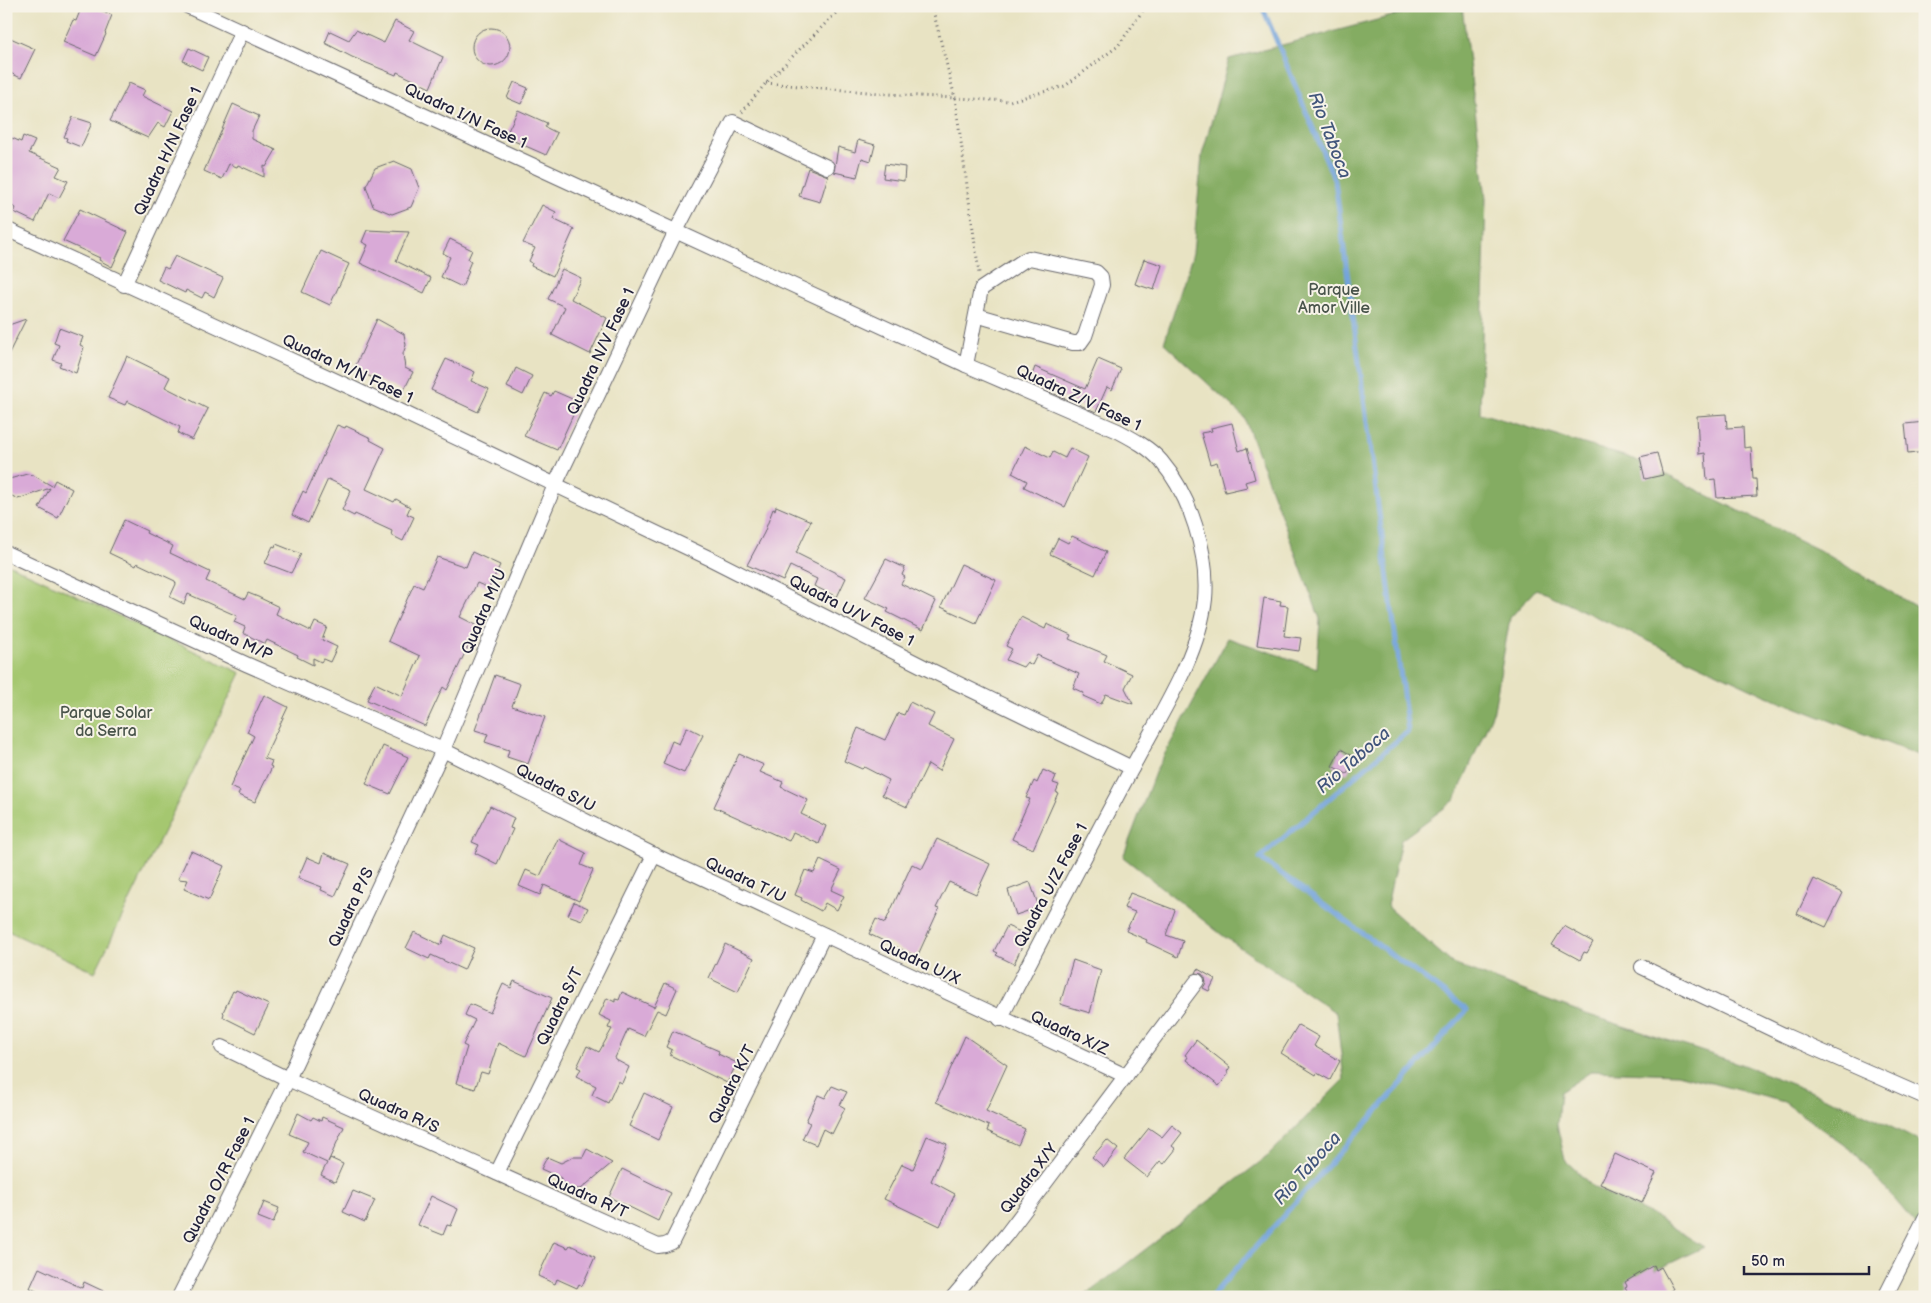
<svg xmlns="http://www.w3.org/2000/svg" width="1931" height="1303" font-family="'Balsamiq Sans',sans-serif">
  <rect width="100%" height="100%" fill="#f7f3e8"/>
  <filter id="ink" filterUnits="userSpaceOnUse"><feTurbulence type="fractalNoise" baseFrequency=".02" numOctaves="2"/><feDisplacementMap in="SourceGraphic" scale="10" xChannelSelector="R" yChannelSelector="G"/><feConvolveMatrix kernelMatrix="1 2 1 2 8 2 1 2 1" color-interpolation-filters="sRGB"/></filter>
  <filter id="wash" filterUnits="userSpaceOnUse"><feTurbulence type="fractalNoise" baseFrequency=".0096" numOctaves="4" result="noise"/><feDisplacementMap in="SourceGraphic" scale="20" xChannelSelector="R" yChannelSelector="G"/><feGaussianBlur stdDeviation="1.12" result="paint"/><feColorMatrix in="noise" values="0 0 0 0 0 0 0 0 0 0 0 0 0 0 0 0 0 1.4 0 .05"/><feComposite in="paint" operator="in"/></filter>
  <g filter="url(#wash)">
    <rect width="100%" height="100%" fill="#e8e3c3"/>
    <polygon fill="#a5c76f" stroke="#647455" points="6,563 241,673 95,972 6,930"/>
    <polygon fill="#84ac62" stroke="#53674e" points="1430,6 1462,6 1486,198 1480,413 1634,459 1819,550 1925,612 1925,758 1765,695 1536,589 1510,618 1494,710 1455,800 1401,840 1387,906 1453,964 1586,1014 1738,1063 1855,1109 1925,1144 1925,1235 1855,1153 1784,1102 1677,1074 1592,1071 1560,1092 1557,1125 1565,1160 1593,1187 1656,1217 1704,1247 1648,1274 1643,1297 1083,1297 1268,1156 1344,1079 1336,1013 1222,935 1123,857 1156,770 1228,638 1317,668 1320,619 1244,417 1164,343 1193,253 1202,155 1229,59"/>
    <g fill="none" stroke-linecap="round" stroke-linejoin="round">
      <polyline stroke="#70a1da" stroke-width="5" points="1211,1297 1467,1010 1260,858 1408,731 1335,181 1262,6"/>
    </g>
    <g id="blocks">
      <g fill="#d9aad7">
        <polygon points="82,6 92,6 112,15 105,33 106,34 96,56 63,42 73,20 76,21"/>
        <polygon points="395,21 414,31 409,40 443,57 430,88 397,72 396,75 352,57 325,43 330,31 349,40 356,30 384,43"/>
        <circle cx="491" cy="47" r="19"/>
        <polygon points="6,36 35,49 21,78 6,71"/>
        <polygon points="189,48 208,57 202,70 183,61"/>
        <polygon points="514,82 528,88 521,104 507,98"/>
        <polygon points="129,83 145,90 142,96 173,111 165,127 158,123 148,138 110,121"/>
        <polygon points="233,104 259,116 252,131 252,139 276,150 266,167 264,166 264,177 238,165 237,167 229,164 222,179 204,171"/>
        <polygon points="518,110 547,123 545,127 557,133 546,155 505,137"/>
        <polygon points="73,117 92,123 81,147 66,141 67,138 64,137"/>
        <polygon points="23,136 35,141 29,153 61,167 56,176 68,181 59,198 49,193 35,222 14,212 16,208 6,203 6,153 12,138 21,142"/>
        <polygon points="858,140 875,145 871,161 862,158 857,177 834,172 838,147 855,152"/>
        <polygon points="394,161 412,169 419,188 411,207 392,214 373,206 366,186 375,168"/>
        <polygon points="885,164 905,167 904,181 883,178"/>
        <polygon points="808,168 828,176 820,202 799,196"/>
        <polygon points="542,205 556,212 553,219 574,229 553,276 531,266 532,263 529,261 535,248 523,243"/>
        <polygon points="80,209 128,232 112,267 99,260 100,258 63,241"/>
        <polygon points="367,230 409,232 396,261 431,278 424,293 360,263 368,245 362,242"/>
        <polygon points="450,239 472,250 468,259 471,261 467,271 469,271 462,287 441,277 450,257 443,253"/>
        <polygon points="321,251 349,264 330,305 302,292"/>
        <polygon points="175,256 223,278 214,297 205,292 202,298 186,290 185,293 158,280 164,267 168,269"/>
        <polygon points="1144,259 1162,265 1154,290 1135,284"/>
        <polygon points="562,269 581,278 571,299 607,318 590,354 552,335 565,307 548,299"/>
        <polygon points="26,319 6,359 6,326"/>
        <polygon points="377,319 404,334 406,345 403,354 405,368 413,372 403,392 354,369"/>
        <polygon points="59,328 83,337 80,345 84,347 76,373 59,366 61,363 53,360 59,345 54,343"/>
        <polygon points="127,356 170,377 165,387 208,409 192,440 178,433 180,427 158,416 127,401 125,405 108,398"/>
        <polygon points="446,359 475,372 471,381 489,389 478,412 431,390"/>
        <polygon points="1098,359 1121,369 1112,390 1107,387 1096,412 1029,383 1035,367 1085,389"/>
        <polygon points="516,368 532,376 523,395 507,387"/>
        <polygon points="554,391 579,402 557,450 524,436 545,393 551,396"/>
        <polygon points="1726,414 1727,428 1743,427 1744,448 1751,447 1753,479 1756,479 1757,496 1717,498 1715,479 1707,480 1705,453 1699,454 1697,416"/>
        <polygon points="1925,422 1925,452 1908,454 1905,424"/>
        <polygon points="1232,423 1239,451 1247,448 1255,479 1245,482 1247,487 1225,492 1217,462 1210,464 1201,433 1212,431 1211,428"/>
        <polygon points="337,425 345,428 346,426 371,438 370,440 385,448 366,489 394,502 396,499 410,507 407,514 414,517 403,541 391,535 392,531 355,514 354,516 342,510 351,490 328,479 308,523 292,515 303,491 306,493"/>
        <polygon points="1025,446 1050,458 1053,452 1065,458 1070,448 1088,457 1065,507 1024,487 1027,481 1012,473"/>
        <polygon points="1657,453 1663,475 1645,479 1640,457"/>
        <polygon points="27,474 33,475 52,486 55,480 72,489 58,518 39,508 50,488 18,499 6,493 6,480"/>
        <polygon points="776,506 811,521 796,553 846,578 837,597 814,586 817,579 790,566 783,581 747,565 764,533 773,509 775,510"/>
        <polygon points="124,520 147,531 146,533 173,546 170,553 210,572 206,581 245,599 248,593 258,597 279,607 276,614 311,631 315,622 327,627 322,640 337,647 330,662 323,659 321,662 313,658 313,665 297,657 298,655 267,640 265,644 243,633 245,627 234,622 237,616 188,594 184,604 170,597 176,584 175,581 137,563 136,566 109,553"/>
        <polygon points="1072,536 1106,552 1095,575 1050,554 1058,538 1068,543"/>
        <polygon points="276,544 301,554 291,573 265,563 273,546 275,547"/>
        <polygon points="472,552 500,565 489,588 477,583 460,617 478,626 447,690 443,687 425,726 367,700 375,683 402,696 420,656 388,641 414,584 423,588 437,557 466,567"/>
        <polygon points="886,559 905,568 902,575 905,577 901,584 936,601 923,630 887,612 889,609 865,598"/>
        <polygon points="961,564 996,580 976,623 941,607"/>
        <polygon points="1264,598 1281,601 1280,605 1288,606 1284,636 1301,638 1299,651 1257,645"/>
        <polygon points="1021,617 1045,629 1047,624 1071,635 1069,639 1107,655 1104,661 1132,674 1125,688 1133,704 1106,694 1101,704 1083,696 1084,693 1073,688 1079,674 1037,655 1032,665 1027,662 1023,667 1006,660 1012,649 1006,646"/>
        <polygon points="495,675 520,684 512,706 545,717 528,764 507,757 509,750 485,742 488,734 475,730"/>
        <polygon points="264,695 288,707 264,758 272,761 270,766 272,767 255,802 238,795 240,791 230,787 254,736 247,732"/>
        <polygon points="910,702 934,714 928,726 954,739 939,771 928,764 907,807 882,795 889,780 864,767 862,769 844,761 858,728 885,740 898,713 904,715"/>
        <polygon points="687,727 703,735 684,773 663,764 672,741 679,744"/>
        <polygon points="383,746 408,757 390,794 366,784"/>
        <polygon points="1341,749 1356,758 1347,774 1332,766"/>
        <polygon points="739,754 764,765 760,772 783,782 781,787 808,800 801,814 826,826 819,844 793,832 789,841 714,807"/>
        <polygon points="1043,770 1056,776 1053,783 1059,785 1056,792 1058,793 1033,849 1012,839 1030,799 1026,798 1034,781 1037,783"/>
        <polygon points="490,806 514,818 510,828 513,829 497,864 475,853 479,845 472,842"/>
        <polygon points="558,839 586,853 581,865 593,870 579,901 544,885 540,895 519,886 526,870 540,876"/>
        <polygon points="937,839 990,864 976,894 949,882 936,908 939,909 917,957 869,934 876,919 885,923 912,864 922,869"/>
        <polygon points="191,851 224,866 209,900 184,889 188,880 178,879"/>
        <polygon points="324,853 350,864 335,896 321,890 322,887 298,878 307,857 321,863"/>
        <polygon points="820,860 841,870 831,890 844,896 837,910 825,903 821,911 801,900 802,898 795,895 805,870 814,873"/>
        <polygon points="1814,879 1843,893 1826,927 1797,914"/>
        <polygon points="1030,882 1039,907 1016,915 1008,890"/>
        <polygon points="1130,893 1175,910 1166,935 1183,941 1178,957 1146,942 1147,940 1126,931 1135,912 1124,908"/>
        <polygon points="574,902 588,908 582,920 568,915"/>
        <polygon points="1007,926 1027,935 1014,964 996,955 998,953 994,951"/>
        <polygon points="1564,926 1593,942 1587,953 1584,952 1580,960 1552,945"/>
        <polygon points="414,932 441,945 445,935 474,948 464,970 431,955 429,959 406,948"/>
        <polygon points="725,944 754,958 738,992 709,978"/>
        <polygon points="1073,960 1101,970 1090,1013 1060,1004"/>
        <polygon points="1198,969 1215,979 1209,991 1203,988 1206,983 1205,978 1202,974 1196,973"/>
        <polygon points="514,981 552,998 526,1056 498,1043 488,1074 481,1072 475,1089 456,1083 467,1047 463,1045 475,1020 465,1015 470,1004 490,1013 503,984 511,988"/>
        <polygon points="665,983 677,989 666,1014 657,1010 644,1036 628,1029 615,1058 616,1060 629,1067 622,1083 618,1081 608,1103 592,1095 596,1086 576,1076 581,1069 577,1067 587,1046 599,1052 612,1029 608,1028 611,1021 599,1015 607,998 615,1002 615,999 619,1000 622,992 654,1007"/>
        <polygon points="236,990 269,1005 255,1033 223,1017 224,1013 223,1012 233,991 235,992"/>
        <polygon points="1298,1025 1319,1037 1314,1046 1340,1061 1330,1080 1317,1073 1316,1075 1281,1053"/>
        <polygon points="673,1031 719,1051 718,1054 737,1063 727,1083 670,1055 672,1050 666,1047"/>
        <polygon points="965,1036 1007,1065 986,1111 1025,1129 1018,1145 987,1131 989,1126 936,1102"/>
        <polygon points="1196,1040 1230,1067 1227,1072 1229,1073 1219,1086 1186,1060 1188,1057 1185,1055"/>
        <polygon points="832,1086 847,1092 840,1105 845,1108 832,1134 823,1129 816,1145 802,1139 810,1123 806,1121 818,1095 825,1098"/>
        <polygon points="644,1093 673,1107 658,1140 629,1126"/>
        <polygon points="298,1113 311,1120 313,1117 321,1121 322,1117 344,1127 328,1162 330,1158 343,1164 335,1182 321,1175 327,1163 303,1152 308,1142 289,1134"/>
        <polygon points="1172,1125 1182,1133 1172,1146 1176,1149 1164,1164 1160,1161 1147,1177 1124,1159 1149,1128 1162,1137"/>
        <polygon points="927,1136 947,1144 931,1181 955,1194 940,1226 884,1199 902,1164 913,1169"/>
        <polygon points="1107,1140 1118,1149 1104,1167 1092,1157"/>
        <polygon points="587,1149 612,1163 581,1189 570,1189 561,1181 561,1178 541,1169 547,1157 561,1163 573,1157 583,1157"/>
        <polygon points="1615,1154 1656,1173 1642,1203 1600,1184"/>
        <polygon points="622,1169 671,1193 658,1221 609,1197"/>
        <polygon points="353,1191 375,1200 365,1222 343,1212"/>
        <polygon points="431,1196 458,1209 451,1226 447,1225 443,1235 418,1225"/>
        <polygon points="264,1202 279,1208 273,1223 258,1217"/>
        <polygon points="554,1242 568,1248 570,1245 595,1257 582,1286 579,1284 577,1288 557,1279 555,1284 538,1276"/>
        <polygon points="1654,1265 1656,1270 1661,1267 1673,1289 1660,1297 1631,1297 1625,1287 1627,1286 1625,1282"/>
        <polygon points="39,1268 82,1288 84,1282 116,1297 49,1297 30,1288"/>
      </g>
    </g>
  </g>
  <g filter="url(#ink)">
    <use href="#blocks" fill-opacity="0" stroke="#67666b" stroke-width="1"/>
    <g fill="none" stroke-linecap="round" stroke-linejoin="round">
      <g stroke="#67666b" stroke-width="16">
        <g id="minor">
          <path d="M187,6L966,365L1118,431C1133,439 1150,448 1161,461C1190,495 1209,554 1205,599C1199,657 1159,716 1132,768C1087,851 1044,935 1000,1019"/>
          <polyline points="6,229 354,389 711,559 928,669 1132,768"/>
          <polyline points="124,285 242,31"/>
          <polyline points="966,365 981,289 1023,261 1029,258 1096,272 1101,277 1102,285 1085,336 1080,343 1073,343 976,315"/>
          <polyline points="6,553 246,664 443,750 654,855 1126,1076"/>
          <polyline points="1642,967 1784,1035 1925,1097"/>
          <polyline points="222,1047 288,1079 658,1246 665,1245 672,1242 824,935"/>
          <polyline points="497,1173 654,855"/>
          <polyline points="179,1297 288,1079 443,750 555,485 676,231 733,122 827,167"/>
          <polyline points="953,1297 1006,1235 1197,981"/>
          <polyline points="1885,1297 1925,1218"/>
        </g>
      </g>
      <g stroke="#67666b" stroke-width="3" stroke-dasharray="1 4" stroke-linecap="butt">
        <polyline points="932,6 955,98 979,273"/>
        <polyline points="766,83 901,95 1010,101 1065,86 1118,46 1146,6"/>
        <polyline points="742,112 766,83 843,6"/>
      </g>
      <use href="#minor" stroke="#fff" stroke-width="14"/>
    </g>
  </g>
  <g text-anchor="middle" stroke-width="4" stroke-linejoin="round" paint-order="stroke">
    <g font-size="16" fill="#22223b" stroke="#f7f3e8">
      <text transform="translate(466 115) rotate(25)" y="6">Quadra I/N Fase 1</text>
      <text transform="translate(167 151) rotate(-65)" y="6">Quadra H/N Fase 1</text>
      <text transform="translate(600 351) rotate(-65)" y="6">Quadra N/V Fase 1</text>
      <text transform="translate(348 368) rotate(25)" y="6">Quadra M/N Fase 1</text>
      <text transform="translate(1079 397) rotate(25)" y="6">Quadra Z/V Fase 1</text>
      <text transform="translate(852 610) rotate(27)" y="6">Quadra U/V Fase 1</text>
      <text transform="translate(483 611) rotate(-67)" y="6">Quadra M/U</text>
      <text transform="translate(231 637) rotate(24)" y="6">Quadra M/P</text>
      <text transform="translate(556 787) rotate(27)" y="6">Quadra S/U</text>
      <text transform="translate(746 879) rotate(25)" y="6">Quadra T/U</text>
      <text transform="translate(1050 885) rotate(-62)" y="6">Quadra U/Z Fase 1</text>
      <text transform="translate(350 907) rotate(-65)" y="6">Quadra P/S</text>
      <text transform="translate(920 961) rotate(25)" y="6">Quadra U/X</text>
      <text transform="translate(559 1006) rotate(-64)" y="6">Quadra S/T</text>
      <text transform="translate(1070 1032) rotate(25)" y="6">Quadra X/Z</text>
      <text transform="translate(731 1084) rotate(-64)" y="6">Quadra K/T</text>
      <text transform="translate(399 1110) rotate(24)" y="6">Quadra R/S</text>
      <text transform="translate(1028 1178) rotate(-53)" y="6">Quadra X/Y</text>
      <text transform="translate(218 1180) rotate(-63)" y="6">Quadra O/R Fase 1</text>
      <text transform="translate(588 1195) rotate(24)" y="6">Quadra R/T</text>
    </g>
    <g font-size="16" fill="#49544b" stroke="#f7f3e8">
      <text x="1334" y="295">Parque<tspan x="1334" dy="18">Amor Ville</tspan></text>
      <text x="106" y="718">Parque Solar<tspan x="106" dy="18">da Serra</tspan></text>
    </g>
    <g font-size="18" font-style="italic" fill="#41557b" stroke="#f7f3e8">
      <text transform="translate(1330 135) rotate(69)" y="6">Rio Taboca</text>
      <text transform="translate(1353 760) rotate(-41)" y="6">Rio Taboca</text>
      <text transform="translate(1307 1168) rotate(-48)" y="6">Rio Taboca</text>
    </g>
  </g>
  <rect width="1931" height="1303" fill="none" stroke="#f7f3e8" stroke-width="25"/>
  <path d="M1744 1266v8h125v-8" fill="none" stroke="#22223b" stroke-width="2.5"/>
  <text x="1751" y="1266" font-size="15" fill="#22223b" stroke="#f7f3e8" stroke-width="4" paint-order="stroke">50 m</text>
</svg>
